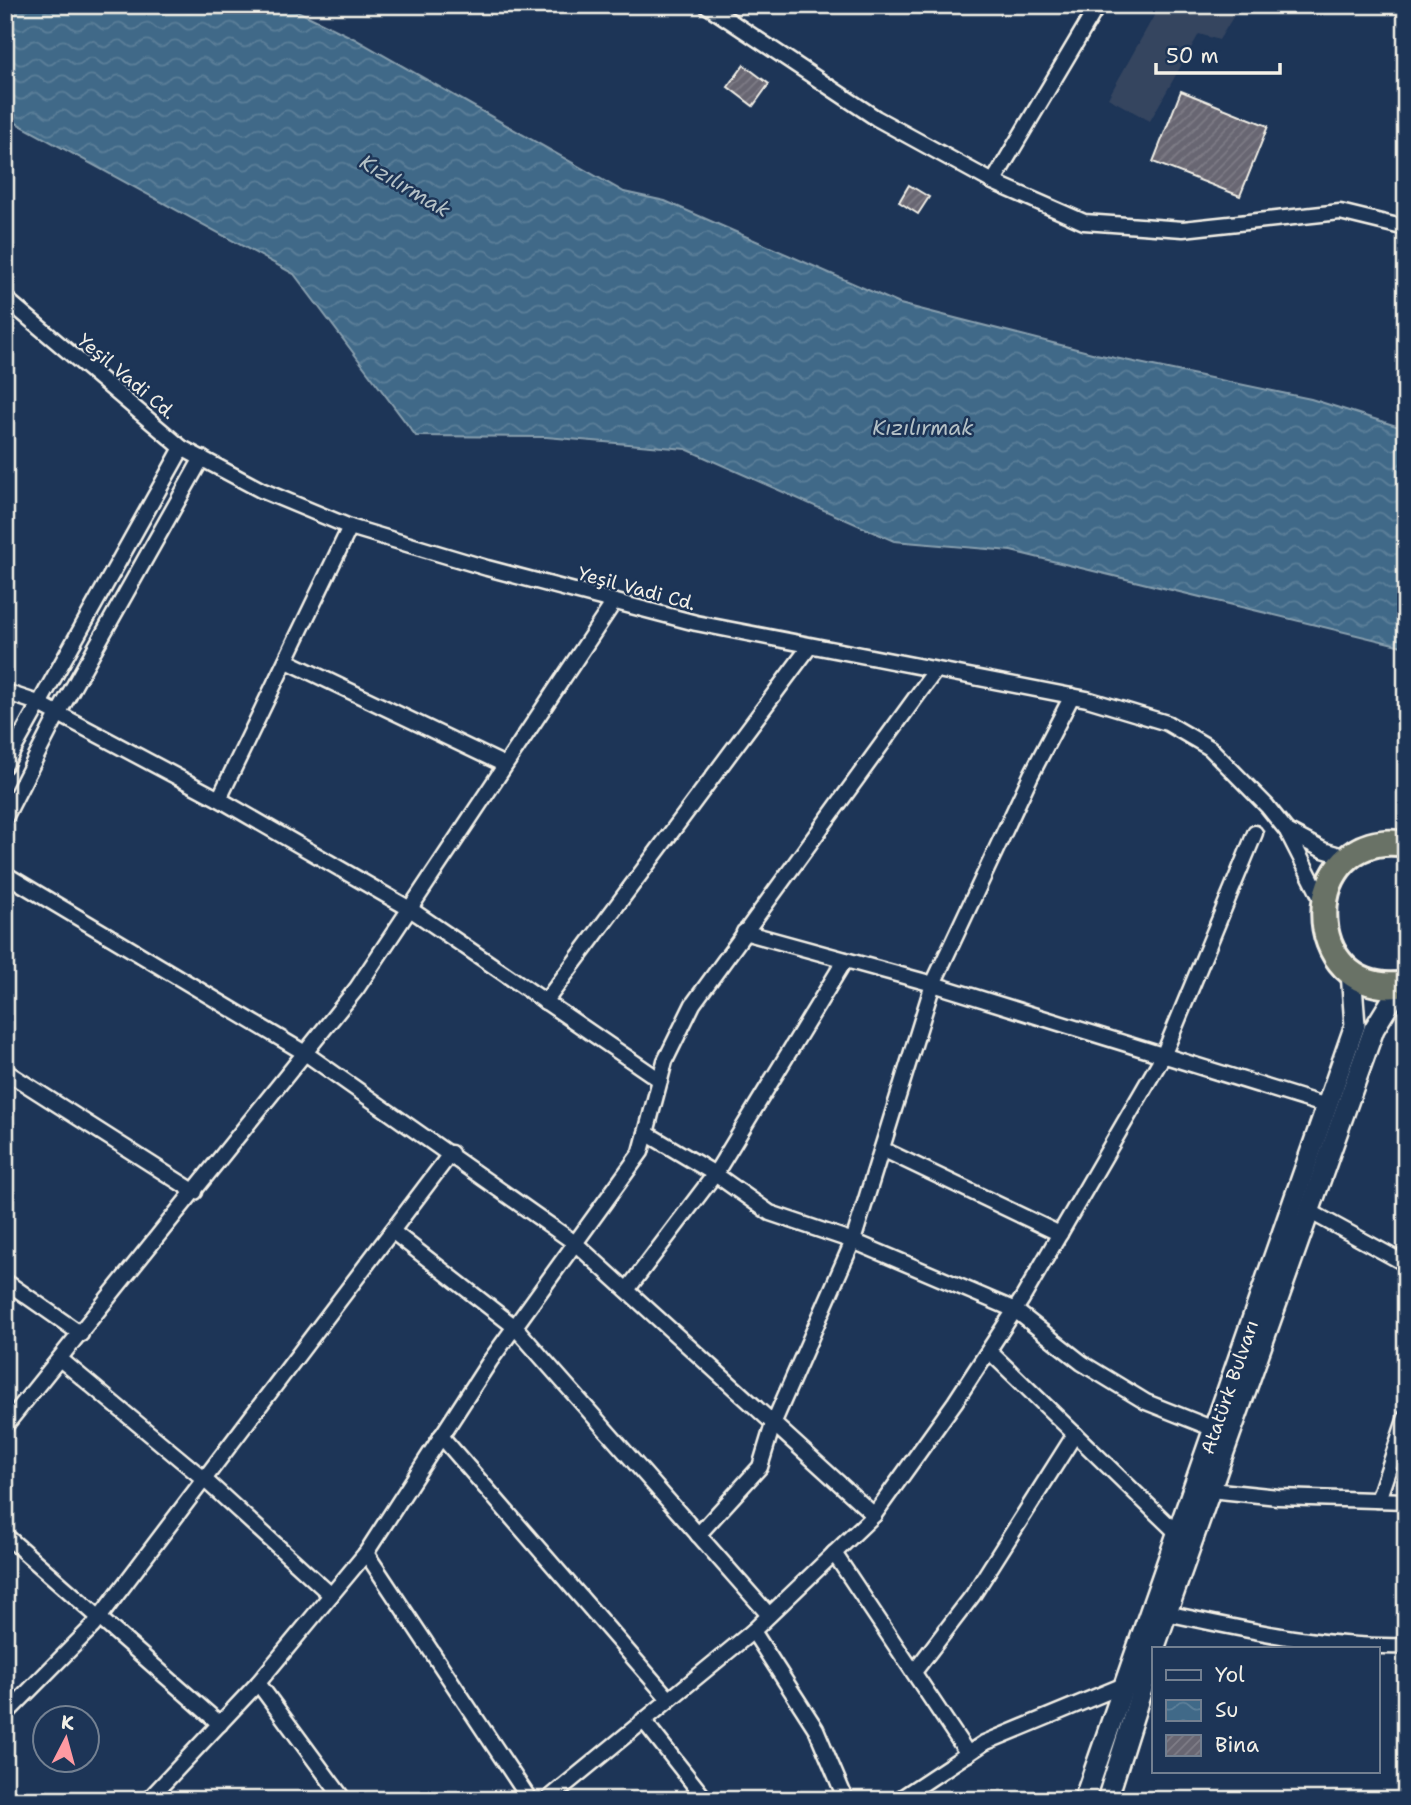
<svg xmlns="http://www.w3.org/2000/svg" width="1411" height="1805" font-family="'Shantell Sans',sans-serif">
  <defs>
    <pattern id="water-waves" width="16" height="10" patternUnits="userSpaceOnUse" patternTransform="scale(1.75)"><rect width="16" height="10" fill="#406988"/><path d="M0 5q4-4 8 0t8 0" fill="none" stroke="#5c7f99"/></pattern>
    <pattern id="building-hatch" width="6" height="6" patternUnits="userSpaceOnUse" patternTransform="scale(1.75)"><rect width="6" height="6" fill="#686672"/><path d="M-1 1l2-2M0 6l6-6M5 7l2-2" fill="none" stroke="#7e7c86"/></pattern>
  </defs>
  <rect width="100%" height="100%" fill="#1d3557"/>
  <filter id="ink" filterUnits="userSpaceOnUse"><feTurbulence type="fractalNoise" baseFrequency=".0143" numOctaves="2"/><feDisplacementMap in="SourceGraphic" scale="14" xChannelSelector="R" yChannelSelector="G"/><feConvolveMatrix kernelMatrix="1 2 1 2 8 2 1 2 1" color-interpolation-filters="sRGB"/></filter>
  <g filter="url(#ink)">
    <polygon fill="#34445f" points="1160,5 1232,5 1238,9 1219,40 1199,34 1150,121 1108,98"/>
    <polygon fill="url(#water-waves)" stroke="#889fae" stroke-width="2" points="5,5 285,5 353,38 624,192 665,201 900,304 1096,354 1311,399 1406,429 1406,647 1011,551 894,541 686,449 546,437 416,436 294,274 5,117"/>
    <g fill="url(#building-hatch)" stroke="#f4f1e8" stroke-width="2">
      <polygon points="744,65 769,84 753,106 728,87"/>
      <polygon points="1181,91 1268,126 1240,196 1153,162"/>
      <polygon points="909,185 929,197 918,214 899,202"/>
    </g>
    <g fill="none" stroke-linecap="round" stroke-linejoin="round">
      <g stroke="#f4f1e8" stroke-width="19">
        <g id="street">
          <polyline points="706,5 876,118 993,182 1098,5"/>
          <polyline points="993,182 1084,222 1183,229 1340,212 1406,228"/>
          <polyline points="5,298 182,448 261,490 350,527 487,568 696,623 1087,699 1167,723 1210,748 1267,806 1287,831 1323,902"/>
          <polyline points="287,661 505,765"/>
          <polyline points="5,692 38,703 219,799 410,909 660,1080"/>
          <polyline points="5,765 182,448"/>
          <polyline points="219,799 350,527"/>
          <polyline points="5,818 58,714 202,458"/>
          <polyline points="1287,831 1323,850 1350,858"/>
          <polyline points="5,874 305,1053 575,1243 874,1515"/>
          <polyline points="744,932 933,984 1327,1106"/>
          <polyline points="545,1002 810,646"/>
          <polyline points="5,1071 195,1192"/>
          <polyline points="646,1133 715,1174 770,1213 853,1241 1015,1310 1082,1363 1146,1402 1214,1429"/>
          <polyline points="882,1149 1060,1234"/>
          <polyline points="1309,1211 1406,1264"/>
          <polyline points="392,1231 515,1327 769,1615"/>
          <polyline points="5,1281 81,1334"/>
          <polyline points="627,1290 715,1174 845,960"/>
          <polyline points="989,1351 1177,1533"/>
          <polyline points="60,1359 204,1479 331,1595"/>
          <polyline points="5,1426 357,988 614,602"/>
          <polyline points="441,1436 669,1699"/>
          <polyline points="1210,1490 1278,1497 1406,1501"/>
          <polyline points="1378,1500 1406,1417"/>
          <polyline points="5,1535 220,1724"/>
          <polyline points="698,1535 760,1467 773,1424 853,1241 933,984 1031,775 1072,696"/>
          <polyline points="366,1553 530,1800"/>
          <polyline points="834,1553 968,1754"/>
          <path d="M1166,1613C1246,1630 1324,1648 1406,1646"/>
          <polyline points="753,1631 816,1729 846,1800"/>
          <polyline points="914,1672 973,1595 1075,1434"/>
          <polyline points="258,1683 344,1800"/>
          <polyline points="5,1715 93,1626 451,1153"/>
          <polyline points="643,1720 706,1800"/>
          <polyline points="148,1800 258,1683 366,1553 490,1361 641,1152 665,1061 693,1004 935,671"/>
          <polyline points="547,1800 753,1631 874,1515 955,1402 1022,1299 1163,1056 1255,833"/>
          <polyline points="898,1800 984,1743 1124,1685"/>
        </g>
      </g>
      <g stroke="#f4f1e8" stroke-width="24">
        <g id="secondary">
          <polyline points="1154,1649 1374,1029 1401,985"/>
          <polyline points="1084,1800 1355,1025 1351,972"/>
          <polyline points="1107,1800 1154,1651"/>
        </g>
      </g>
      <g stroke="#f4f1e8" stroke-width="30">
        <path id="highway" d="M1406,844C1297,826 1297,1002 1406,984"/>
      </g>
      <use href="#street" stroke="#1d3557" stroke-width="14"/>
      <use href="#secondary" stroke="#1d3557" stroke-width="19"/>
      <use href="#highway" stroke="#697266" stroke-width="24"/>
    </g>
  </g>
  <g text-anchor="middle" stroke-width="5" stroke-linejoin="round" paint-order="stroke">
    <g font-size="19" fill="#f4f1e8" stroke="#1d3557">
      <text transform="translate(127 376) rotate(40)" y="7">Yeşil Vadi Cd.</text>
      <text transform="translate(637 588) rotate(15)" y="7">Yeşil Vadi Cd.</text>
      <text transform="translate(1229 1387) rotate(-71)" y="7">Atatürk Bulvarı</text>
    </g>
    <g font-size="21" font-style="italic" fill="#b5c1c6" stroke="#1d3557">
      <text transform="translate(405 186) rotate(31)" y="7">Kızılırmak</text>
      <text x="923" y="435">Kızılırmak</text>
    </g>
  </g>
  <rect width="1411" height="1805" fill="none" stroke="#1d3557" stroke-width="28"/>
  <rect x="14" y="14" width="1383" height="1777" fill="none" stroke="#f4f1e8" stroke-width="2.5" filter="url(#ink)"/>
  <rect x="1152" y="1647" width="228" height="126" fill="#1d3557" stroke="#738091" stroke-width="2"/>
  <rect x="1166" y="1670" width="35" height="10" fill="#1d3557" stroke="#738091" stroke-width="2"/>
  <text x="1215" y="1682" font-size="21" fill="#f4f1e8">Yol</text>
  <rect x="1166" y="1700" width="35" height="21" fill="url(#water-waves)" stroke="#738091" stroke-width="2"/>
  <text x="1215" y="1717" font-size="21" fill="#f4f1e8">Su</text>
  <rect x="1166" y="1735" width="35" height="21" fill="url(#building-hatch)" stroke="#738091" stroke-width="2"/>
  <text x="1215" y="1752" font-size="21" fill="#f4f1e8">Bina</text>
  <g transform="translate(66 1739) rotate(6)"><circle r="33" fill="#1d3557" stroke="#738091" stroke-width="2"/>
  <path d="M0-5L12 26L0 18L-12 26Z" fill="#ff9aa2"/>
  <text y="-10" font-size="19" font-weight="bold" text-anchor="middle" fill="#f4f1e8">K</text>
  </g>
  <path d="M1156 63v10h124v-10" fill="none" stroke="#f4f1e8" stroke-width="3.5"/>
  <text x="1166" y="63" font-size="21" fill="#f4f1e8" stroke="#1d3557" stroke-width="5" paint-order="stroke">50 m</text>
</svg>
